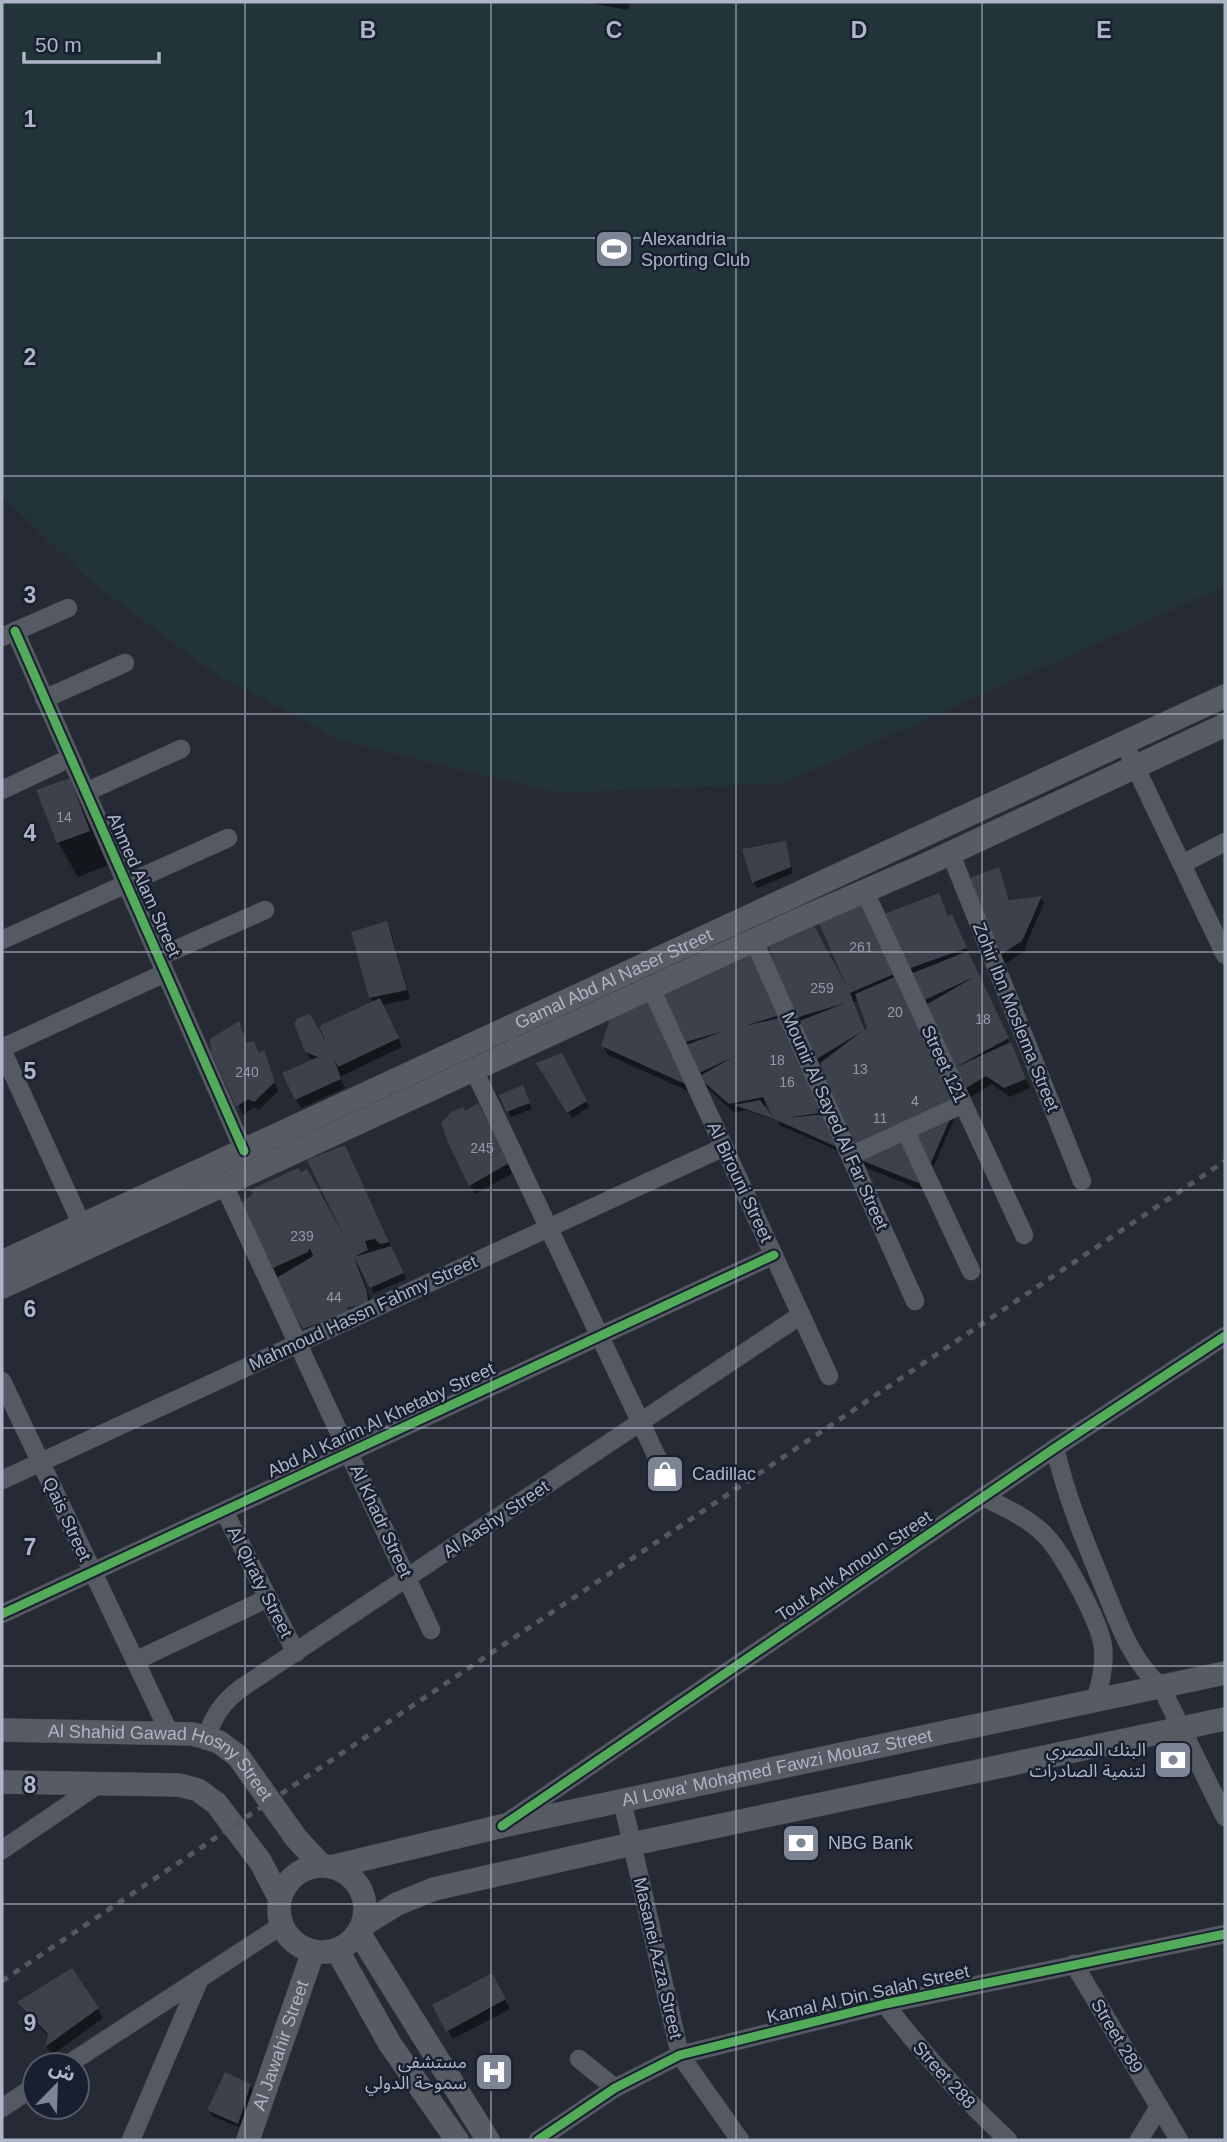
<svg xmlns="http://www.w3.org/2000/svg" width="1227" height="2142" font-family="Helvetica,'Noto Sans Arabic',sans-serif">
  <rect width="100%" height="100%" fill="#252a34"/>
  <polygon fill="#22343a" points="2,2 1225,2 1225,586 783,783 557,793 340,740 213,672 91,582 2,496"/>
  <g fill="#0007" fill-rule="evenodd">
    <polygon points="584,2 630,2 628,10"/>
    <polygon points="69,780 89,814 109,865 78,877 58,842"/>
    <polygon points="785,843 793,873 757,888 753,882"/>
    <polygon points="998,869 1010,901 1041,898 1044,903 1025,947 1026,950 999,968"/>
    <polygon points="939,895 949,918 956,925 1030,1088 1010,1097 992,1084 964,1101 909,968"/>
    <path d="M864,915L902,987L959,1117L954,1119L923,1191L865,1167L862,1163L823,1067L821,1068L791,1020L852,992L821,923ZM859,1000L870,1029L866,1031L854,1002Z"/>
    <polygon points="386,924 391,932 410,999 382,1005 402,1047 340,1077 345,1088 301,1108 296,1099 316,1060 310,1058 306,1052 331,1054 374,1003 370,997"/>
    <polygon points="749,956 848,1155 784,1127 781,1127 769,1105 763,1106 772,1119 746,1110 735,1113 705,1086 683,1042"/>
    <polygon points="613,1013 697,1095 608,1055 603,1046"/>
    <polygon points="243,1032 248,1045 260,1055 264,1052 278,1091 259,1110 254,1107 243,1115 212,1051"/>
    <polygon points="561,1055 589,1107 572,1118 539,1064"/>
    <polygon points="525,1093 532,1109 511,1117 502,1096"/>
    <polygon points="478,1105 515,1172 475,1194 470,1185 466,1114"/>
    <polygon points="350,1156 406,1279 374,1293 362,1269 360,1270 373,1306 312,1341 245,1216 349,1250"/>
    <polygon points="491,1975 510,2009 453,2039 434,2006"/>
    <polygon points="20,2002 98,2009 103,2018 52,2055 47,2047 49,2037 25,2011"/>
    <polygon points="250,2085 253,2091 241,2128 212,2116 209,2110"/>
  </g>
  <g fill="#3d414b">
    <polygon points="70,778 90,831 57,843 36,790"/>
    <polygon points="786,841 791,867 752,883 742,849"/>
    <polygon points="999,867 1009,900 1042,896 1022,941 993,960 967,879"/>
    <polygon points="939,893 948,916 952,914 967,948 908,969 876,917"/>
    <polygon points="860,904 894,974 850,993 865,1030 867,1028 855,994 897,976 955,1108 926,1174 913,1127 846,1147 820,1063 861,1032 815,1060 797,1022 845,1003 789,1020 769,947 813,924 847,987 819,923"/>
    <polygon points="387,921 407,990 369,998 351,932"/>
    <polygon points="968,951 1009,1038 954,1068 1011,1042 1026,1079 1004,1088 986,1076 958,1093 922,1007 974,977 916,1004 908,975"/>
    <polygon points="749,953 780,1015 744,1026 779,1018 826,1112 786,1118 825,1114 848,1152 774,1119 763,1097 729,1104 698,1077 733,1057 697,1074 686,1045 724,1031 682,1043 661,995"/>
    <polygon points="380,998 399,1038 338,1067 334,1059 341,1079 295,1100 282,1073 318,1057 305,1052 294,1023 298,1018 310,1014 327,1044 319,1026"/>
    <polygon points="656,998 694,1088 601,1046 612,1012"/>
    <polygon points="239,1021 247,1043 254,1041 259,1053 264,1050 275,1082 254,1102 248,1099 236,1107 211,1052 210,1039"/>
    <polygon points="562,1053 587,1101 567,1113 536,1063"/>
    <polygon points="523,1085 530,1103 506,1112 499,1095"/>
    <polygon points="760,1100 774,1119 734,1105"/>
    <polygon points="478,1103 511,1162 469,1186 449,1145 441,1123 451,1112 463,1107 466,1111"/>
    <polygon points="901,1132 923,1177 918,1183 858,1159"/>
    <polygon points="345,1145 389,1242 380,1244 375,1239 365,1241 368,1250 354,1257 391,1246 404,1273 370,1288 354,1257 367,1292 368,1302 348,1308 347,1313 303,1329 275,1279 313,1256 310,1248 308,1252 273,1268 260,1250 241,1203 253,1194 250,1190 298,1168 301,1172 307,1169 344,1236 307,1160"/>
    <polygon points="72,1968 99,2008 45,2047 48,2034 17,2002"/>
    <polygon points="492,1973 506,1999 446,2032 432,2005"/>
    <polygon points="225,2072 251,2084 238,2124 207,2110"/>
  </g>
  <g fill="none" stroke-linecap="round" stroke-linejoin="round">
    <g stroke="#41454c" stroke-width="19">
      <g id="minor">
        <polyline points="15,631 244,1151"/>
        <polyline points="2,637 68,608"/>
        <polyline points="44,699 125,663"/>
        <polyline points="1124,743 1225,955"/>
        <polyline points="2,790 70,758"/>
        <polyline points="86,792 181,749"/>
        <polyline points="950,852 1082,1181"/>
        <polyline points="1182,864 1225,842"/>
        <polyline points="865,892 1024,1235"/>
        <polyline points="2,940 228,838"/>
        <polyline points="754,941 915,1301"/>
        <polyline points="159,957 265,910"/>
        <polyline points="651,988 829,1376"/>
        <polyline points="2,1048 165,973"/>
        <polyline points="2,1050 82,1225"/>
        <polyline points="474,1070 665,1474"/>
        <polyline points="905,1130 971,1271"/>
        <polyline points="850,1156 963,1104"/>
        <polyline points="224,1185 431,1630"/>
        <polyline points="2,1381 169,1732"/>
        <path d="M1055,1448C1066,1496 1084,1539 1103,1585C1118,1622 1130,1659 1161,1687L1225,1817"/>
        <polyline points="2,1480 724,1147"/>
        <path d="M983,1497C1004,1507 1026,1517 1043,1533C1062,1551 1100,1622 1103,1647C1105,1666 1101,1683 1095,1700"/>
        <polyline points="224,1511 296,1653"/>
        <polyline points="2,1614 774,1255"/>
        <polyline points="135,1661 268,1598"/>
        <path d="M207,1737C213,1716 223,1702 240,1689L801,1315"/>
        <polyline points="622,1800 680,2055 740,2140"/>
        <polyline points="506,1823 1055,1448 1225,1336"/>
        <polyline points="2,1850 99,1784"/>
        <polyline points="1074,1964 1179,2140"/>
        <path d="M885,2004C923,2054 963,2098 1008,2140"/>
        <polyline points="579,2059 615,2088"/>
        <polyline points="67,2065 282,1925"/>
        <polyline points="2,2108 35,2086"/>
        <polyline points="131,2140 200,1978"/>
        <polyline points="538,2140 615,2088 680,2055 885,2004 1225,1934"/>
        <polyline points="1139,2140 1159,2107"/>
      </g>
    </g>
    <g stroke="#424751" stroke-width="24">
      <g id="major">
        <path id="s1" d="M2,1262L1225,696"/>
        <polyline points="2,1287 796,921 927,864 1225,725"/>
        <path id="s2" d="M2,1730L193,1734L219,1742L238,1756L296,1838L322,1866"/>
        <polyline points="2,1782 179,1785 198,1790 216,1803 260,1861 280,1899"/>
        <circle cx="322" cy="1909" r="43"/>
        <path id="s3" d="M331,1867L502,1826L1225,1673"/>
        <polyline points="363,1925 397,1904 434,1889 632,1844 1225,1719"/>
        <polyline points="359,1933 488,2140"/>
        <polyline points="337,1950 390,2044 457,2140"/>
        <path id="s4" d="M248,2140L313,1952"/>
      </g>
    </g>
    <use href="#minor" stroke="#545962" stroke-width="18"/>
    <use href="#major" stroke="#575b64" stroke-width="23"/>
    <polyline stroke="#535860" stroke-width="5" stroke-dasharray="7 7" stroke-linecap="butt" points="2,1981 1225,1161"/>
    <g stroke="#18202f" stroke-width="13">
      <g id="cycleway">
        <polyline points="15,631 244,1151"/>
        <polyline points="2,1614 774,1255"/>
        <polyline points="502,1826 1055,1448 1225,1336"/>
        <polyline points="538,2140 615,2088 680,2055 885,2004 1225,1934"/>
      </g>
    </g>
    <use href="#cycleway" stroke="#51ab58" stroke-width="9"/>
  </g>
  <path fill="none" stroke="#adb5c7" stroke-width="2" stroke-opacity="0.55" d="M245,2V2140M491,2V2140M736,2V2140M982,2V2140M2,238H1225M2,476H1225M2,714H1225M2,952H1225M2,1190H1225M2,1428H1225M2,1666H1225M2,1904H1225"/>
  <defs>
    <g id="stadium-square" transform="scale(2.0125)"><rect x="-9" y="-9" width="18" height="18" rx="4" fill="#7d8494" stroke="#18202f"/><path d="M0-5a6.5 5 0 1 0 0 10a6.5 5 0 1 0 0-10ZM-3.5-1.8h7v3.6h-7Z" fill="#fff"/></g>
    <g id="shop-square" transform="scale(2.0125)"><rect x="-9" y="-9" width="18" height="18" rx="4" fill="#7d8494" stroke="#18202f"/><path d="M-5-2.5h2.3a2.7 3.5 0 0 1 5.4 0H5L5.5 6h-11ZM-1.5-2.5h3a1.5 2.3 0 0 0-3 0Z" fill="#fff"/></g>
    <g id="bank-square" transform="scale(2.0125)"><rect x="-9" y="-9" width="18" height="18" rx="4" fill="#7d8494" stroke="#18202f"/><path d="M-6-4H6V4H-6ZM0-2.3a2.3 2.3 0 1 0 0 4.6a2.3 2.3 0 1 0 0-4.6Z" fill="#fff"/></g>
    <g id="hospital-square" transform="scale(2.0125)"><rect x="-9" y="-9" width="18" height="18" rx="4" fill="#7d8494" stroke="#18202f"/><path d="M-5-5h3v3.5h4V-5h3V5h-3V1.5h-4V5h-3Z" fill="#fff"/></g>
  </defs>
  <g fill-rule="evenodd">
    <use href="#stadium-square" x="614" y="249"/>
    <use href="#shop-square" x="665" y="1474"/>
    <use href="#bank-square" x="1173" y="1760"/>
    <use href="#bank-square" x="801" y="1843"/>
    <use href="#hospital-square" x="494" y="2072"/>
  </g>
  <g text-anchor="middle" stroke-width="5" stroke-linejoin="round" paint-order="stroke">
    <g font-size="14" fill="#9198a8">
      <text x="64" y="822">14</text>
      <text x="861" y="952">261</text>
      <text x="822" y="993">259</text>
      <text x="895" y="1017">20</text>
      <text x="983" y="1024">18</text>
      <text x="777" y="1065">18</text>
      <text x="860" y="1074">13</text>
      <text x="247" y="1077">240</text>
      <text x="787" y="1087">16</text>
      <text x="915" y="1106">4</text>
      <text x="880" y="1123">11</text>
      <text x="482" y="1153">245</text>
      <text x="302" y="1241">239</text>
      <text x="334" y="1302">44</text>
    </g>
    <g font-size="18" fill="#adb5c7" stroke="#18202f" text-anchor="start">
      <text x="641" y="245">Alexandria<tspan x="641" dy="21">Sporting Club</tspan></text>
      <text x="692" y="1480">Cadillac</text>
      <text x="1146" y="1756" text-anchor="end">البنك المصري<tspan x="1146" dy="21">لتنمية الصادرات</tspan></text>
      <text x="828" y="1849">NBG Bank</text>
      <text x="467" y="2068" text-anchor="end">مستشفى<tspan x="467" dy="21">سموحة الدولي</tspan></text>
    </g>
    <g font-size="18" fill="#adb5c7" stroke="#18202f">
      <text transform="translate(144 885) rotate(66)" y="6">Ahmed Alam Street</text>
      <text dy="6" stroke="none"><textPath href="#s1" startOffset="674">Gamal Abd Al Naser Street</textPath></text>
      <text transform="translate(1016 1017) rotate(68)" y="6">Zohir Ibn Moslema Street</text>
      <text transform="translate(944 1064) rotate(65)" y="6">Street 121</text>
      <text transform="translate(835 1121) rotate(66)" y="6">Mounir Al Sayed Al Far Street</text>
      <text transform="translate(740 1182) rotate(65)" y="6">Al Birouni Street</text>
      <text transform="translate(363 1313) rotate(-25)" y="6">Mahmoud Hassn Fahmy Street</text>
      <text transform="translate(381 1420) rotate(-25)" y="6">Abd Al Karim Al Khetaby Street</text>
      <text transform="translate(67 1519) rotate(65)" y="6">Qais Street</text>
      <text transform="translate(496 1519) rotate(-34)" y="6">Al Aashy Street</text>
      <text transform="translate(381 1521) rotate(65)" y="6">Al Khadr Street</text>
      <text transform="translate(854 1566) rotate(-34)" y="6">Tout Ank Amoun Street</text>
      <text transform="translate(260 1582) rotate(63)" y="6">Al Qiraty Street</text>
      <text dy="6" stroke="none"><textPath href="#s3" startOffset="457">Al Lowa' Mohamed Fawzi Mouaz Street</textPath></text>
      <text dy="6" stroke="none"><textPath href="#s2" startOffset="170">Al Shahid Gawad Hosny Street</textPath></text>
      <text transform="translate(658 1958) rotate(77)" y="6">Masanei Azza Street</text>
      <text transform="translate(868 1994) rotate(-13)" y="6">Kamal Al Din Salah Street</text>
      <text transform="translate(1117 2036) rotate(59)" y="6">Street 289</text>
      <text dy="6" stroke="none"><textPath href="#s4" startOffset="100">Al Jawahir Street</textPath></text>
      <text transform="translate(944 2075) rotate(48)" y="6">Street 288</text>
    </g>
  </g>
  <g font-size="23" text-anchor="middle" font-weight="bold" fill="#adb5c7" stroke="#18202f" stroke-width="5" stroke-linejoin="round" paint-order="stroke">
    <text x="368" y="38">B</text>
    <text x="614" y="38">C</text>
    <text x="859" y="38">D</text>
    <text x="1104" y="38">E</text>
    <text x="30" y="127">1</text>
    <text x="30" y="365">2</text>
    <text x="30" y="603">3</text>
    <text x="30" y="841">4</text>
    <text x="30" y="1079">5</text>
    <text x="30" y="1317">6</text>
    <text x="30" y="1555">7</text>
    <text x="30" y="1793">8</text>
    <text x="30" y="2031">9</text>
  </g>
  <rect width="1227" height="2142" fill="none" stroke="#adb5c7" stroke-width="7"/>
  <g transform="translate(56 2086) rotate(23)"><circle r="33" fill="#18202f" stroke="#545c6c" stroke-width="2"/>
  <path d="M0-5L12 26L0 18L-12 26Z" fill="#7d8494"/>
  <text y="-10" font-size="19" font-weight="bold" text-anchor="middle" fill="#adb5c7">ش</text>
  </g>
  <path d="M24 52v10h135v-10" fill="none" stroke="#adb5c7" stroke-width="3.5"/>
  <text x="35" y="52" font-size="21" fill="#adb5c7" stroke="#18202f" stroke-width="5" paint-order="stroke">50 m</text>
</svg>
